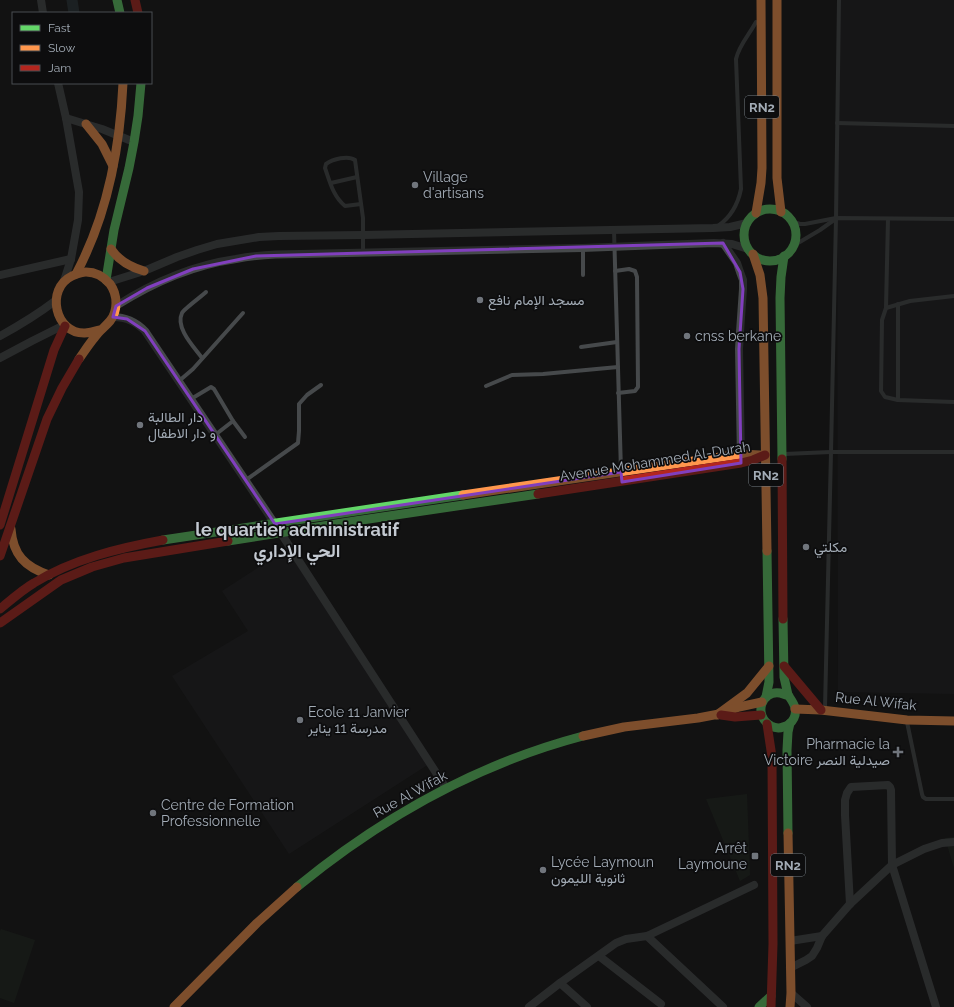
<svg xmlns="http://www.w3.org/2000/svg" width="954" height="1007" font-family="Raleway,Vazirmatn,sans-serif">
  <rect width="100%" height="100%" fill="#121212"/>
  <g fill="#1c1c1e">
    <polygon points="837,0 954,0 954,694 838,692"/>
    <polygon points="287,549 429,764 289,854 172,676 248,631 222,591"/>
  </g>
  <g fill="#1c231c">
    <polygon points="747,794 750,875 740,881 706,799"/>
    <polygon points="954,837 954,868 945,838"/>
    <polygon points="1,929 35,940 14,1003 0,998 0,931"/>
  </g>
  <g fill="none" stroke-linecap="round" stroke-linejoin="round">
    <polyline stroke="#273235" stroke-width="11" points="72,0 74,13"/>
    <g stroke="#46494b" stroke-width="4">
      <polyline points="837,123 954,126"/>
      <polyline points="331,183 357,177"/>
      <path d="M361,204L345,206C333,196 330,182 325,168L326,164C333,159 348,155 355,160L363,218V252"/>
      <polyline points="888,219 886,308 882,320 881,391 885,397 898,400 954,402"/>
      <polyline points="791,221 800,224 805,224 836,218 954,219"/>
      <path d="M718,226C731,217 738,204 741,189L736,59C739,45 749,35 756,22"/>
      <polyline points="614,230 621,471"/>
      <polyline points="793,246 820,230 834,220"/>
      <polyline points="583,248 583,275"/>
      <polyline points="615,271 629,269 635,271 637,277 638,385 638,387 635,391 618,393"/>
      <polyline points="886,308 910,301 954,296"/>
      <polyline points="581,347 617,342"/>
      <path d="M202,358C194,347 175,328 182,313C184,309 202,296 206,292"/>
      <polyline points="179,381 193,369 243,313"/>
      <polyline points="486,386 512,375 543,374 618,367"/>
      <polyline points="191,399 211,387 214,389 233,421 215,435"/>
      <polyline points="898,400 898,304"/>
      <polyline points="233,421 245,437"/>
      <polyline points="784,454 831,452 954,452"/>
      <polyline points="246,480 298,443 299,431 299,404 307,395 321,385"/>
      <polyline points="825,708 831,452 836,218 839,0"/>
      <polyline points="907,722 922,794 923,797 926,799 954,799"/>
    </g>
    <g stroke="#46494b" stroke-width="8">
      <polyline points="41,0 43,13"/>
      <polyline points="58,83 66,118 79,192 78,220 71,259 64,281"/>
      <polyline points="66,118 102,129 134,142"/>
      <polyline points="723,243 737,263 740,272 743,280 743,289 740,332 739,349 741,459"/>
      <polyline points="0,275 71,259"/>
      <polyline points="109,282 144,271 177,257 197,250 217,244 259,237 279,236 363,235 713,228 730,227 747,223"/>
      <path d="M116,306C152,283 194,265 236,259C257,255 279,254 300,254L582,248L714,243L732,244L748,249"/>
      <path d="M113,317C127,317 136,322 145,331L275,524L446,788"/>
      <path d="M0,336C20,325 38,314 55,301"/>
      <polyline points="0,358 32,341 64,325"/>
      <polyline points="850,904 845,815 845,800 847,793 851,787 888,785 890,787 891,790 892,865 936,1007"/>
      <polyline points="647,936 723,1007"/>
      <polyline points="790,941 822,936"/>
      <polyline points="599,956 661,1004"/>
      <polyline points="790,968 806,960 812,956 817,948 822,936 850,904 892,865 924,849 942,843 954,842"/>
      <polyline points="560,983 587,1007"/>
      <polyline points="791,993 807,1007"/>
      <polyline points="529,1007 560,983 616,943 626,939 647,936 754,885"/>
    </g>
    <g stroke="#63d668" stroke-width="9">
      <polyline points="117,0 120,13"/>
      <circle cx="770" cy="235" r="26"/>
      <polyline points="106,280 114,230 129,168 134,142 138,116 141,83"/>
      <polyline points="782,459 780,298 781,277 784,256"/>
      <polyline points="163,540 463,495"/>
      <polyline points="228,541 355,521 538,494"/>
      <path d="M783,619L784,677L788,695C793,702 798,709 794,718C792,722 788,726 783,727C778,729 775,728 771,726C753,716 761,690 780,693C783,694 786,695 789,696"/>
      <polyline points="766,697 769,682 767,551"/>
      <polyline points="788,833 787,750 788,732 790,723"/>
      <path d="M297,887C381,818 477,764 583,736"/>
      <polyline points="759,1007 771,996"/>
    </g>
    <g stroke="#ff974d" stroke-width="9">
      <polyline points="777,0 777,178 781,212"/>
      <polyline points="86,124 102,144 113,166"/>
      <polyline points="756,213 761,183 762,168 761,0"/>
      <path d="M111,249C119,261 130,267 144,271"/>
      <polyline points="753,254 760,275 763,298 767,551"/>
      <path d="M76,274C107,216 120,148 123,83"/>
      <path d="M79,359C84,352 89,344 95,337C99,331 105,327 110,321C118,311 118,295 110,284C104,277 96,272 86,272C81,272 77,274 72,276C45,289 55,334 85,333C90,333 95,331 100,330"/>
      <polyline points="463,495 741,454 760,455"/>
      <path d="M11,529C13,555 25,567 49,575"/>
      <polyline points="795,709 821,710 907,720 954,721"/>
      <polyline points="717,715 747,693 769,666"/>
      <polyline points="583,736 624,727 698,718 719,714 739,707 762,702"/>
      <polyline points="788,833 791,993 790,1007"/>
      <polyline points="174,1007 257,923 297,887"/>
    </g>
    <g stroke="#b3261e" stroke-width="9">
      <polyline points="135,0 138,13"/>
      <polyline points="782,459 783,619"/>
      <polyline points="538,494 741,463 753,460 765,455"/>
      <polyline points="0,525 54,350 65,326"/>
      <polyline points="0,556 47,419 62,388 79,359"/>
      <path d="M0,609C11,600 22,590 34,583C73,559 119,548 163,540"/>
      <polyline points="0,623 61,580 92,567 124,558 228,541"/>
      <polyline points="784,666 821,710"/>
      <polyline points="721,715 735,717 761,715"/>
      <polyline points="767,724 772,757 773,944 771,1007"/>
    </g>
  </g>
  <path d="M0 0H954V1007H0ZM723,243L740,272L743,289L739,349L741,463L622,482L621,472L275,524L145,331L127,319L113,317L116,306L147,288L193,269L256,256Z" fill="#121212" fill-opacity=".55" fill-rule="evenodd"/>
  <path fill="none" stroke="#813fbe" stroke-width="3" stroke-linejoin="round" d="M723,243L740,272L743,289L739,349L741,463L622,482L621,472L275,524L145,331L127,319L113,317L116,306L147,288L193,269L256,256Z"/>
  <g fill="#70757c" stroke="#0d0d0e" stroke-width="1.5">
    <circle cx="415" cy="185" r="4"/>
    <circle cx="480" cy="300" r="4"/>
    <circle cx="687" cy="336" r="4"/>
    <circle cx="140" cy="425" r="4"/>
    <circle cx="806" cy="547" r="4"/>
    <circle cx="300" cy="720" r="4"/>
    <path d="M896 746h4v4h4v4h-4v4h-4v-4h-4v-4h4z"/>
    <circle cx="153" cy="813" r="4"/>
    <rect x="751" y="852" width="8" height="8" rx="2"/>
    <circle cx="543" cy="870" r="4"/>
  </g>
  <g text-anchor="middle" stroke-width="3.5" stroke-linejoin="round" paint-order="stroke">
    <g fill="#0d0d0e" stroke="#757c83" stroke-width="1">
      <rect x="745" y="96" width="34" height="22" rx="3"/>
      <rect x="749" y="464" width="34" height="22" rx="3"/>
      <rect x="771" y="854" width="34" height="22" rx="3"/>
    </g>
    <g font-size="13" font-weight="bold" fill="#a2abb5">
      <text x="762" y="112">RN2</text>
      <text x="766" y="480">RN2</text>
      <text x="788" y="870">RN2</text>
    </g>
    <g font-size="14" fill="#a2abb5" stroke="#0d0d0e" text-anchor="start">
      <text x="423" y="182">Village<tspan x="423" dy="16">d'artisans</tspan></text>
      <text x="488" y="305">مسجد الإمام نافع</text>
      <text x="695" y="341">cnss berkane</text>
      <text x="148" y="422">دار الطالبة<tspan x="148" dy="16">و دار الاطفال</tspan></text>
      <text x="814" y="552">مكلتي</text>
      <text x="308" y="717">Ecole 11 Janvier<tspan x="308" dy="16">مدرسة 11 يناير</tspan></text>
      <text x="890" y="749" text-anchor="end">Pharmacie la<tspan x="890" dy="16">Victoire صيدلية النصر</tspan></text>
      <text x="161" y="810">Centre de Formation<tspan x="161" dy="16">Professionnelle</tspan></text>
      <text x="747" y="853" text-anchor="end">Arrêt<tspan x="747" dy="16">Laymoune</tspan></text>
      <text x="551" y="867">Lycée Laymoun<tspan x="551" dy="16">ثانوية الليمون</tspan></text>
    </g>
    <g font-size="14" fill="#a2abb5" stroke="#0d0d0e">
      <text transform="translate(655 461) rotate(-9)" y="5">Avenue Mohammed Al-Durah</text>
      <text transform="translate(876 701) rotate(6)" y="5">Rue Al Wifak</text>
      <text transform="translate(410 794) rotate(-29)" y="5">Rue Al Wifak</text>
    </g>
    <g font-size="18" font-weight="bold" fill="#c3c9d1" stroke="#0d0d0e">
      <text x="297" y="536">le quartier administratif<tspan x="297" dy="21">الحي الإداري</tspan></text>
    </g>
  </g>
  <rect x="12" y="12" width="140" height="72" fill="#0d0d0e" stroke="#494c51"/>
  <rect x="20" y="25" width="20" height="6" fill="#63d668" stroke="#494c51"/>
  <text x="48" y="32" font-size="12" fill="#a2abb5">Fast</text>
  <rect x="20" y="45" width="20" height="6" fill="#ff974d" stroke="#494c51"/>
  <text x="48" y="52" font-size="12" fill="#a2abb5">Slow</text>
  <rect x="20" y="65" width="20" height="6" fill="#b3261e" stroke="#494c51"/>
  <text x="48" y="72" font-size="12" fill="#a2abb5">Jam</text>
</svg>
